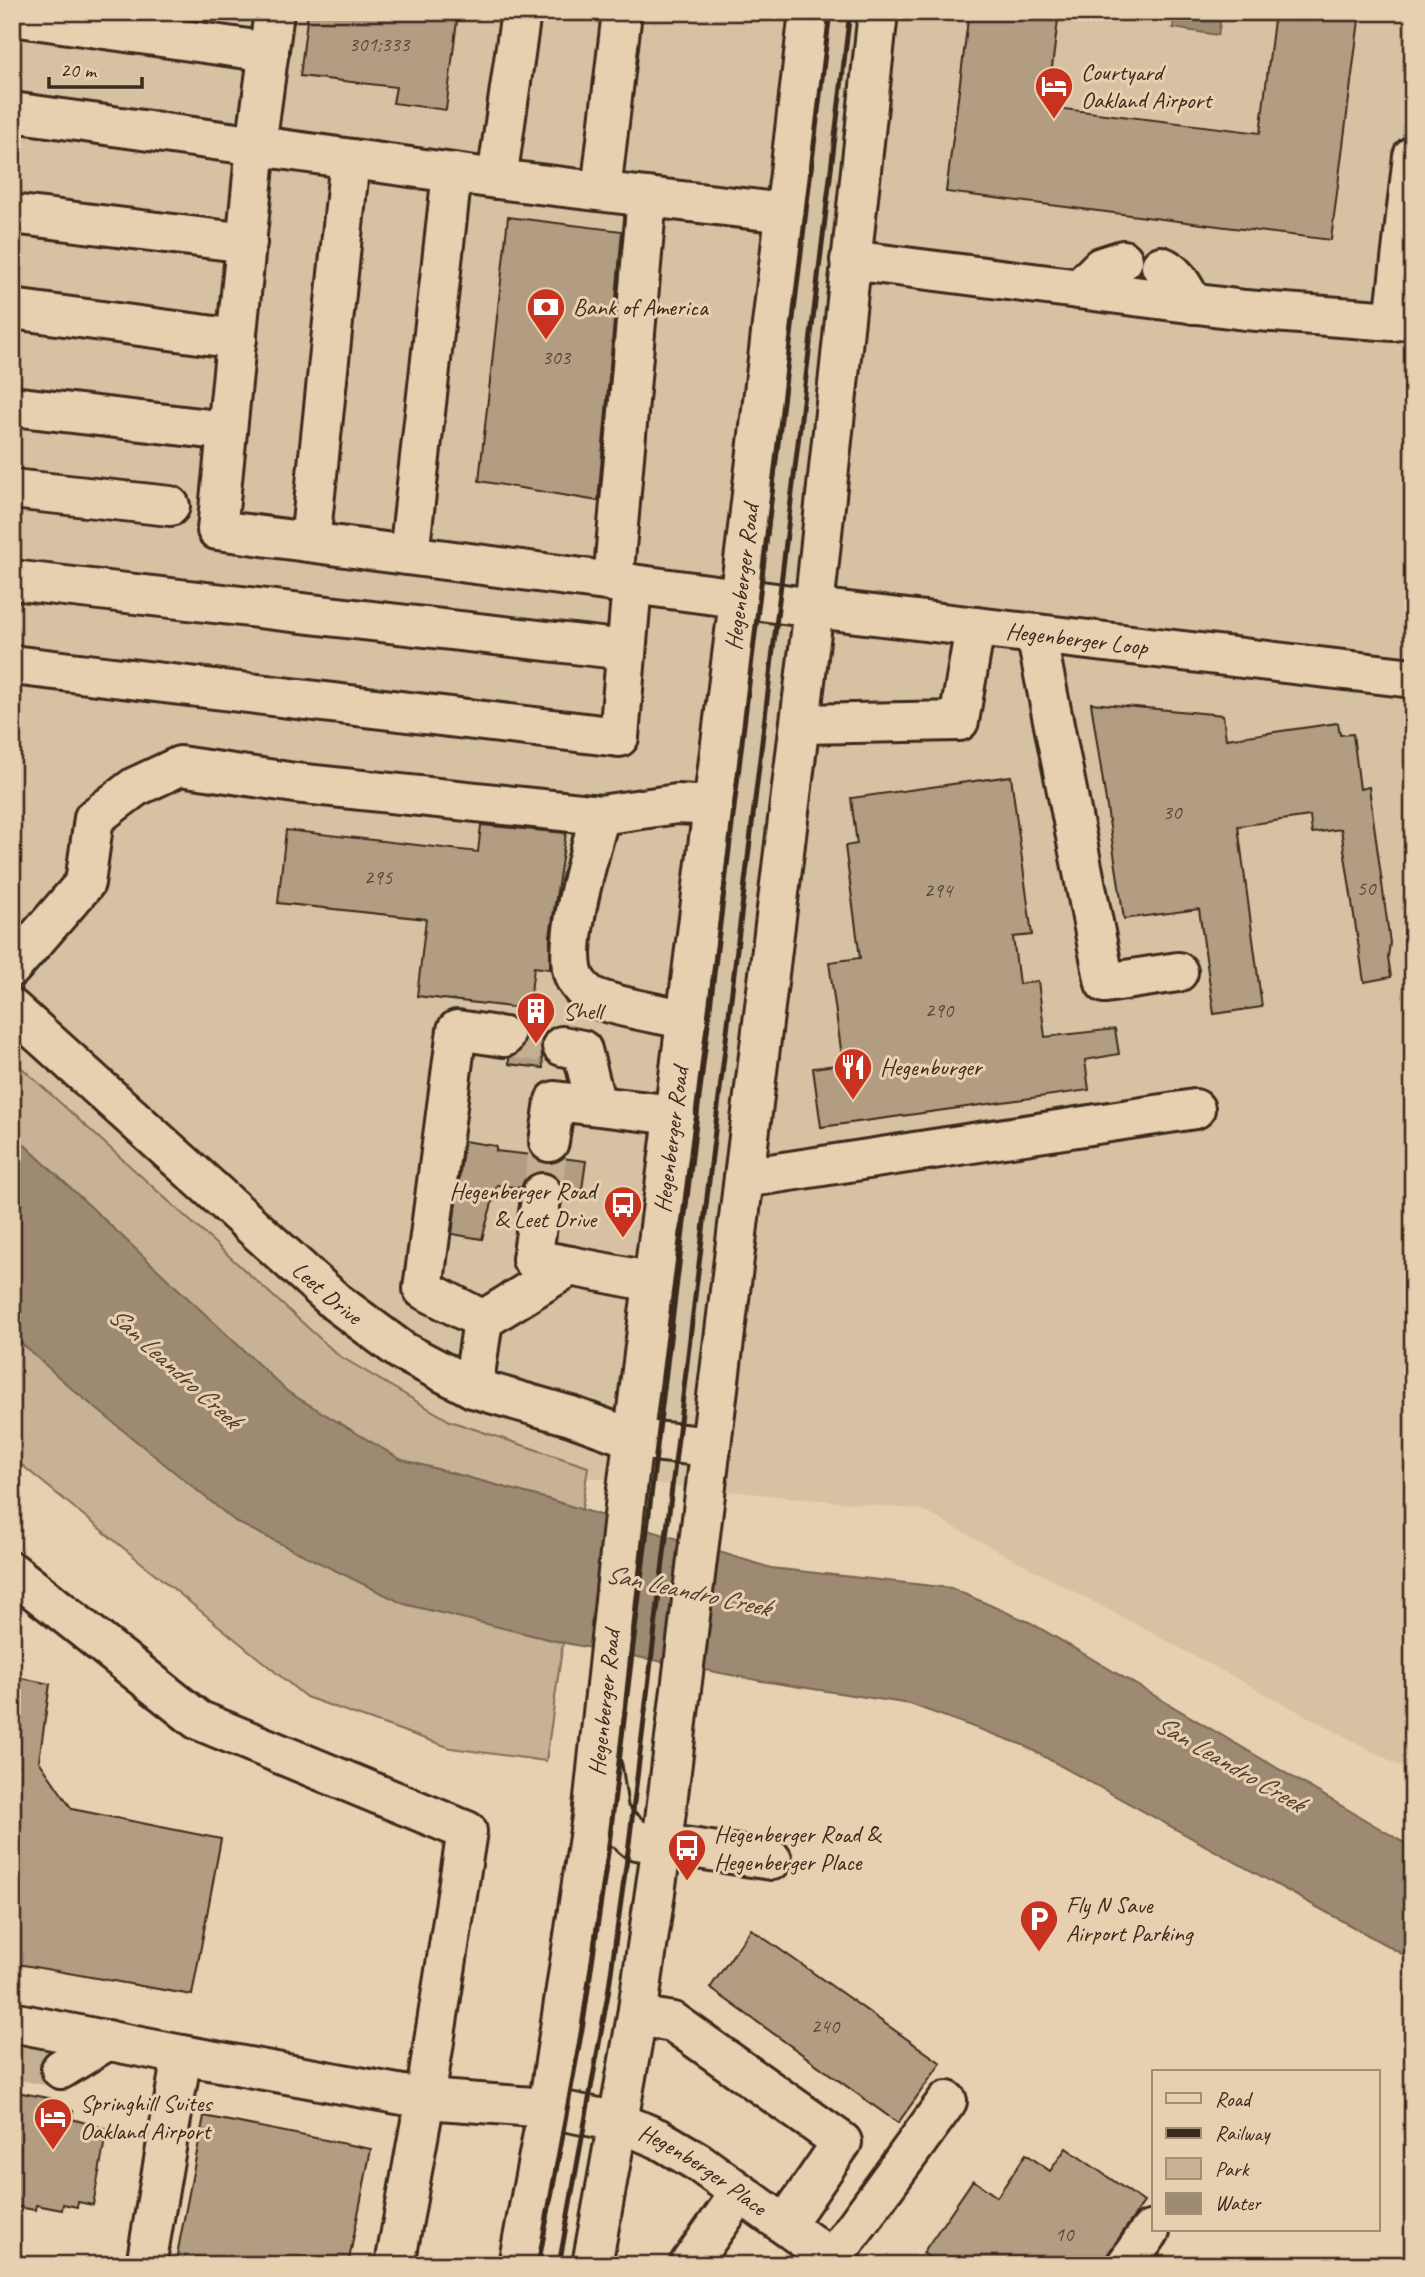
<svg xmlns="http://www.w3.org/2000/svg" width="1425" height="2277" font-family="Caveat,sans-serif">
  <rect width="100%" height="100%" fill="#e6d0af"/>
  <filter id="ink" filterUnits="userSpaceOnUse"><feTurbulence type="fractalNoise" baseFrequency=".0143" numOctaves="2"/><feDisplacementMap in="SourceGraphic" scale="14" xChannelSelector="R" yChannelSelector="G"/><feConvolveMatrix kernelMatrix="1 2 1 2 8 2 1 2 1" color-interpolation-filters="sRGB"/></filter>
  <g filter="url(#ink)">
    <polygon fill="#d6c1a2" points="12,12 1413,12 1413,1773 922,1510 400,1459 12,1128"/>
    <polygon fill="#c7b295" stroke="#816e5a" stroke-width="2" points="12,1059 338,1355 450,1421 588,1467 546,1761 451,1748 306,1697 12,1457"/>
    <g fill="#9e8a73" stroke="#766451" stroke-width="2">
      <polygon points="1175,12 1222,12 1218,35 1173,28"/>
      <polygon points="12,1133 288,1392 400,1459 548,1499 771,1568 951,1588 1031,1623 1413,1848 1413,1960 1023,1745 910,1704 762,1681 560,1642 404,1604 236,1522 72,1389 12,1335"/>
    </g>
    <g fill="#b29d82" stroke="#3b2a1e" stroke-width="2">
      <polygon points="308,12 458,12 446,110 393,103 396,87 300,76"/>
      <polygon points="969,12 1059,12 1047,107 1260,133 1275,12 1360,12 1331,240 946,192"/>
      <polygon points="508,217 622,231 598,501 479,481"/>
      <polygon points="1091,703 1223,715 1226,739 1338,723 1340,735 1353,734 1360,789 1369,787 1390,943 1388,957 1391,977 1364,982 1341,829 1312,833 1310,816 1238,826 1262,1007 1214,1014 1199,909 1124,919"/>
      <polygon points="1011,776 1032,935 1013,937 1019,984 1038,981 1045,1037 1115,1029 1119,1054 1085,1060 1089,1090 821,1127 813,1068 843,1064 829,962 860,958 845,846 857,844 851,798"/>
      <polygon points="481,825 566,833 550,936 550,969 534,967 529,1009 417,996 426,919 278,903 286,830 478,852"/>
      <polygon points="524,1028 547,1031 541,1042 543,1068 509,1064 509,1058 521,1051 525,1041"/>
      <polygon points="464,1141 496,1146 496,1151 532,1155 545,1163 562,1158 586,1161 581,1196 563,1193 562,1184 555,1176 546,1172 535,1172 525,1179 521,1188 497,1185 482,1239 452,1234"/>
      <polygon points="12,1676 50,1684 39,1761 72,1809 221,1839 192,1995 12,1963"/>
      <polygon points="751,1929 941,2063 898,2123 710,1988"/>
      <polygon points="12,2091 58,2100 56,2107 73,2111 72,2119 107,2129 93,2205 78,2202 77,2207 63,2204 62,2210 36,2205 35,2210 12,2206"/>
      <polygon points="204,2116 371,2149 348,2265 175,2265"/>
      <polygon points="1066,2148 1144,2202 1100,2265 940,2265 923,2253 973,2180 997,2197 1026,2154 1050,2171"/>
    </g>
    <g fill="none" stroke-linecap="round" stroke-linejoin="round">
      <g stroke="#c4af92" stroke-width="38" stroke-dasharray="38 19" stroke-linecap="butt">
        <polyline points="504,1037 562,1046"/>
        <polyline points="542,1193 549,1142"/>
        <polyline points="12,2059 61,2069"/>
      </g>
      <g stroke="#3b2a1e" stroke-width="44">
        <g id="minor">
          <polyline points="274,12 256,146 217,530 613,582"/>
          <polyline points="521,12 497,179 647,197"/>
          <polyline points="12,16 269,52"/>
          <polyline points="12,112 497,179"/>
          <polyline points="601,191 622,12"/>
          <polyline points="12,214 247,243"/>
          <polyline points="850,260 1245,310 1394,321 1413,156"/>
          <path d="M1161,266C1177,272 1184,289 1193,304"/>
          <polyline points="1079,289 1101,267 1123,260"/>
          <polyline points="12,309 237,339"/>
          <polyline points="12,406 227,431"/>
          <polyline points="12,489 170,506"/>
          <polyline points="310,542 350,159"/>
          <polyline points="409,555 452,173"/>
          <polyline points="12,580 626,650"/>
          <polyline points="632,584 613,582 647,197 785,213"/>
          <polyline points="1036,634 1105,983 1178,972"/>
          <path id="s1" d="M12,665L619,737L632,584L814,608L1413,678"/>
          <polyline points="800,724 959,721 975,627"/>
          <path d="M600,815C590,851 564,938 573,973C575,981 581,988 588,994C606,1006 663,1014 687,1020"/>
          <polyline points="12,967 85,883 94,818 135,787 180,766 295,783 600,815 677,804 714,806"/>
          <path id="s2" d="M12,1009L336,1302L402,1351L473,1388L571,1416L634,1439L711,1447"/>
          <polyline points="562,1046 582,1050 596,1105"/>
          <polyline points="549,1142 555,1101 675,1115"/>
          <polyline points="744,1178 1195,1109"/>
          <polyline points="542,1193 532,1259 570,1266"/>
          <polyline points="483,1320 423,1289 457,1030 504,1037"/>
          <polyline points="473,1388 483,1320 570,1266 653,1282"/>
          <polyline points="12,1572 198,1720 467,1831 425,2099 395,2265"/>
          <polyline points="602,1769 609,1817 636,1840 772,1860"/>
          <polyline points="637,2016 673,2022 842,2142 785,2225"/>
          <polyline points="12,2022 182,2055 146,2265"/>
          <path id="s3" d="M182,2055L425,2099L548,2108L619,2122L659,2139L698,2162L840,2265"/>
          <polyline points="61,2069 108,2040"/>
          <polyline points="832,2259 947,2101"/>
          <polyline points="689,2265 740,2193"/>
          <polyline points="1126,2265 1150,2231"/>
        </g>
      </g>
      <g stroke="#3b2a1e" stroke-width="44">
        <g id="major">
          <path id="s4" d="M518,2265L548,2108L592,1817L626,1497L746,545L809,12"/>
          <polyline points="592,2265 637,2016 662,1844 814,608 878,12"/>
        </g>
      </g>
      <use href="#minor" stroke="#e6d0af" stroke-width="38"/>
      <use href="#major" stroke="#e6d0af" stroke-width="38"/>
      <g stroke="#3b2a1e" stroke-width="5">
        <polyline points="538,2265 583,2024 608,1853 830,12"/>
        <polyline points="559,2265 608,1994 629,1844 850,12"/>
      </g>
    </g>
  </g>
  <defs>
    <g id="hotel-pin" transform="scale(2.0125)"><path d="M0 17L-7.5 6A9.5 9.5 0 1 1 7.5 6Z" fill="#c8321e" stroke="#e6d0af"/><path d="M-6-4.5h1.5V1H6V5H4.5V3h-9V5H-6ZM-4 0a1.8 1.8 0 1 1 3.6 0ZM.5 0V-2.5h3Q6-2.5 6 0Z" fill="#fff"/></g>
    <g id="bank-pin" transform="scale(2.0125)"><path d="M0 17L-7.5 6A9.5 9.5 0 1 1 7.5 6Z" fill="#c8321e" stroke="#e6d0af"/><path d="M-6-4H6V4H-6ZM0-2.3a2.3 2.3 0 1 0 0 4.6a2.3 2.3 0 1 0 0-4.6Z" fill="#fff"/></g>
    <g id="building-pin" transform="scale(2.0125)"><path d="M0 17L-7.5 6A9.5 9.5 0 1 1 7.5 6Z" fill="#c8321e" stroke="#e6d0af"/><path d="M-4-6H4V6H1V3H-1V6H-4ZM-2.5-4.3h1.7v1.8h-1.7ZM.8-4.3h1.7v1.8H.8ZM-2.5-1h1.7V.8h-1.7ZM.8-1h1.7V.8H.8Z" fill="#fff"/></g>
    <g id="restaurant-pin" transform="scale(2.0125)"><path d="M0 17L-7.5 6A9.5 9.5 0 1 1 7.5 6Z" fill="#c8321e" stroke="#e6d0af"/><path d="M-5-6h1v4h1v-4h1v4h1v-4h1v5L-1.5 .5V6h-2V.5L-5-1ZM5-6V6H3V1.5H1.5Q1.5-4 5-6Z" fill="#fff"/></g>
    <g id="bus-pin" transform="scale(2.0125)"><path d="M0 17L-7.5 6A9.5 9.5 0 1 1 7.5 6Z" fill="#c8321e" stroke="#e6d0af"/><path d="M-5-6H5V4H4V6H2V4H-2V6H-4V4H-5ZM-3.5-4V0h7V-4ZM-3.5 1.2v1.5H-2V1.2ZM2 1.2v1.5H3.5V1.2Z" fill="#fff"/></g>
    <g id="parking-pin" transform="scale(2.0125)"><path d="M0 17L-7.5 6A9.5 9.5 0 1 1 7.5 6Z" fill="#c8321e" stroke="#e6d0af"/><path d="M-3.5-5.5H1a3.5 3.5 0 0 1 0 7H-1V5.5H-3.5ZM-1-3.4V-.6H.8a1.4 1.4 0 0 0 0-2.8Z" fill="#fff"/></g>
  </defs>
  <g fill-rule="evenodd">
    <use href="#hotel-pin" x="1054" y="86"/>
    <use href="#bank-pin" x="546" y="307"/>
    <use href="#building-pin" x="536" y="1011"/>
    <use href="#restaurant-pin" x="853" y="1067"/>
    <use href="#bus-pin" x="623" y="1205"/>
    <use href="#bus-pin" x="687" y="1848"/>
    <use href="#parking-pin" x="1039" y="1919"/>
    <use href="#hotel-pin" x="53" y="2117"/>
  </g>
  <g text-anchor="middle" stroke-width="6" stroke-linejoin="round" paint-order="stroke">
    <g font-size="21" fill="#594737">
      <text x="379" y="51">301;333</text>
      <text x="556" y="364">303</text>
      <text x="1172" y="819">30</text>
      <text x="378" y="884">295</text>
      <text x="1366" y="895">50</text>
      <text x="938" y="897">294</text>
      <text x="939" y="1017">290</text>
      <text x="825" y="2033">240</text>
      <text x="1064" y="2241">10</text>
    </g>
    <g font-size="24" fill="#3b2a1e" stroke="#e6d0af" text-anchor="start">
      <text x="1081" y="80">Courtyard<tspan x="1081" dy="28">Oakland Airport</tspan></text>
      <text x="573" y="315">Bank of America</text>
      <text x="563" y="1019">Shell</text>
      <text x="880" y="1075">Hegenburger</text>
      <text x="596" y="1199" text-anchor="end">Hegenberger Road<tspan x="596" dy="28">&amp; Leet Drive</tspan></text>
      <text x="714" y="1842">Hegenberger Road &amp;<tspan x="714" dy="28">Hegenberger Place</tspan></text>
      <text x="1066" y="1913">Fly N Save<tspan x="1066" dy="28">Airport Parking</tspan></text>
      <text x="80" y="2111">Springhill Suites<tspan x="80" dy="28">Oakland Airport</tspan></text>
    </g>
    <g font-size="24" fill="#3b2a1e" stroke="#e6d0af">
      <text dy="8" stroke="none"><textPath href="#s4" startOffset="1703">Hegenberger Road</textPath></text>
      <text dy="8" stroke="none"><textPath href="#s1" startOffset="1213">Hegenberger Loop</textPath></text>
      <text dy="8" stroke="none"><textPath href="#s4" startOffset="1136">Hegenberger Road</textPath></text>
      <text dy="8" stroke="none"><textPath href="#s2" startOffset="424">Leet Drive</textPath></text>
      <text dy="8" stroke="none"><textPath href="#s4" startOffset="569">Hegenberger Road</textPath></text>
      <text dy="8" stroke="none"><textPath href="#s3" startOffset="539">Hegenberger Place</textPath></text>
    </g>
    <g font-size="26" font-style="italic" fill="#4f3d2f" stroke="#e6d0af">
      <text transform="translate(175 1367) rotate(42)" y="9">San Leandro Creek</text>
      <text transform="translate(688 1590) rotate(12)" y="9">San Leandro Creek</text>
      <text transform="translate(1230 1763) rotate(30)" y="9">San Leandro Creek</text>
    </g>
  </g>
  <rect width="1425" height="2277" fill="none" stroke="#e6d0af" stroke-width="42"/>
  <rect x="21" y="21" width="1383" height="2235" fill="none" stroke="#3b2a1e" stroke-width="2.5" filter="url(#ink)"/>
  <rect x="1152" y="2070" width="228" height="161" fill="#e6d0af" stroke="#a28e75" stroke-width="2"/>
  <rect x="1166" y="2093" width="35" height="10" fill="#e6d0af" stroke="#a28e75" stroke-width="2"/>
  <text x="1215" y="2106" font-size="21" fill="#3b2a1e">Road</text>
  <rect x="1166" y="2128" width="35" height="10" fill="#3b2a1e" stroke="#a28e75" stroke-width="2"/>
  <text x="1215" y="2140" font-size="21" fill="#3b2a1e">Railway</text>
  <rect x="1166" y="2158" width="35" height="21" fill="#c7b295" stroke="#a28e75" stroke-width="2"/>
  <text x="1215" y="2176" font-size="21" fill="#3b2a1e">Park</text>
  <rect x="1166" y="2193" width="35" height="21" fill="#9e8a73" stroke="#a28e75" stroke-width="2"/>
  <text x="1215" y="2210" font-size="21" fill="#3b2a1e">Water</text>
  <path d="M49 77v10h93v-10" fill="none" stroke="#3b2a1e" stroke-width="3.5"/>
  <text x="60" y="77" font-size="21" fill="#3b2a1e" stroke="#e6d0af" stroke-width="5" paint-order="stroke">20 m</text>
</svg>
